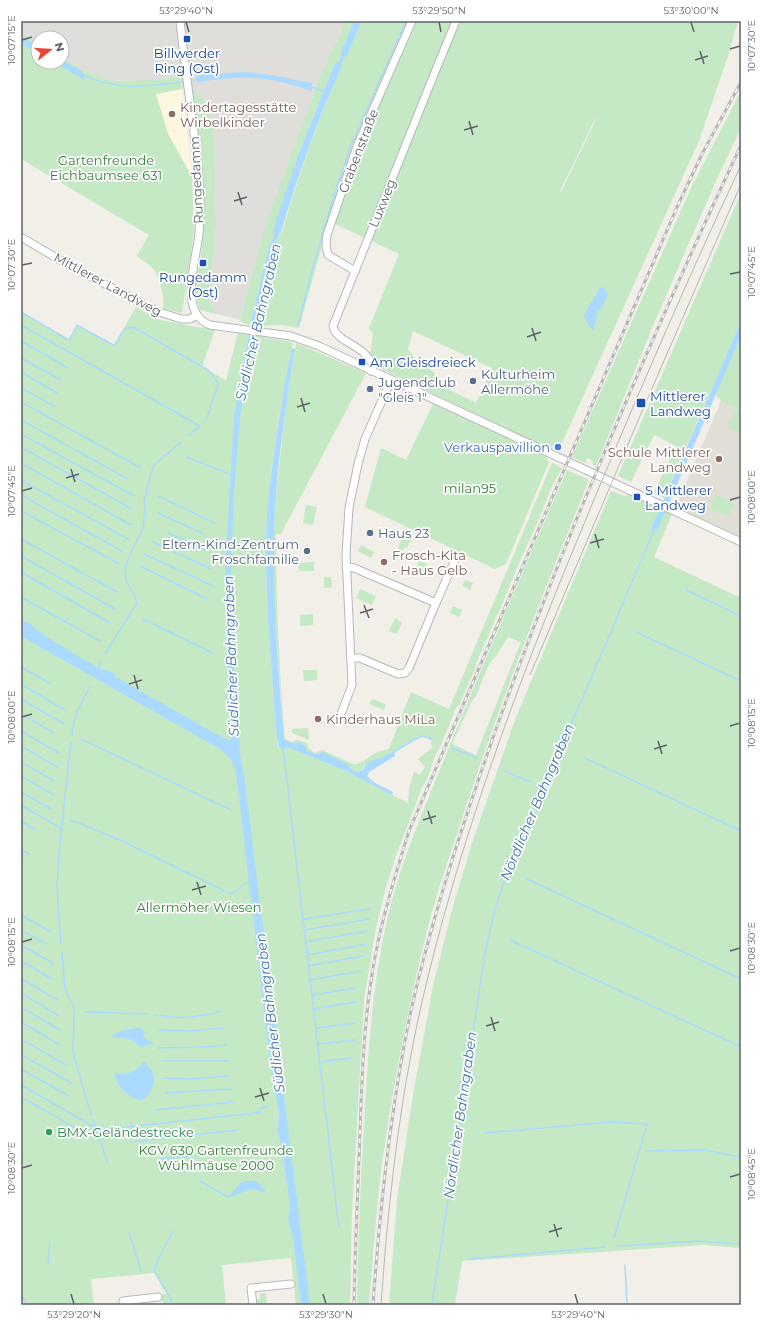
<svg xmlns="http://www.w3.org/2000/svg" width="762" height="1326" font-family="Montserrat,sans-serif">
  <rect width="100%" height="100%" fill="#f1efe8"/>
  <polygon fill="#fef7e0" points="182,89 192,177 168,134 156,94"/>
  <polygon fill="#e0deda" points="21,21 346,21 320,76 265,225 240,320 217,314 209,302 216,226 215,152 210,107 192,87 182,89 181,77 151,80 112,81 81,69 62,57 62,38 38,38 38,43 21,32"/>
  <polygon fill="#e1ded6" points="721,401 741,411 741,537 676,507"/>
  <g fill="#c5e8c5" fill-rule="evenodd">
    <path d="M346,21H354L341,52V57L339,61L334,65L297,158L273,240L270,243L251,322L258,323L277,245C276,239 277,236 282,232C299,176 317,120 342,67L341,63L362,21H738L729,53L699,141L561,445L555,442L551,450L369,363L373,334L369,328L399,254L329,221L299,328C293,327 286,325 280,325C268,325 250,329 240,320L265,225L320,76ZM598,113L592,128L561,192L560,191ZM413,331L492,368L476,403L434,382L435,373L416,360L408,349Z"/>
    <path d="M21,32L38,43V62H62V57L81,69L112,81L151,80L181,77L182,89L156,94L168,134L192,177L194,232L182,313L163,309C165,300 160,279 155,271C150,264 143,261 137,256L149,235L21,159Z"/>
    <path d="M192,87L210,107L215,152L216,226L209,302L217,314L200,310C190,286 203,259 203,234C205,185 197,136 192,87Z"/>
    <polygon points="741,91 741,128 715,183 652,328 596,466 592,464 593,461 587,458 585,463 572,457 692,186"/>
    <polygon points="741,193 741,411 721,401 711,389 664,498 654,493 676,446 654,435 631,482 618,476"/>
    <path d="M136,307L160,320L196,327L215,329L202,367L226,380L238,333L293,342C284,386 276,430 271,474C269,498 266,523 266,547C266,611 272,675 277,738L278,747L281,749L290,748L346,771L408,803L409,789L414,772L420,775L425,767L418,759L432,748L431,739C428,738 425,736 422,736C411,738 393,754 381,758C376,760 371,760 367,764C363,767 362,770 358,772L352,770L350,767L307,751L306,746L298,742L293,744L284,739L274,605V533L276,497L285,413L296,343L366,373L281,534H276C276,602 279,670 285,739L292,742L297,740L307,743L309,749L315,753L322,750L353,764H358L377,752L389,749L411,692L449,709L552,463L562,468L552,486L536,526C534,529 513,577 512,580L499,612L496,616L494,623L477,661L475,669L459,705L456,708L440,747C435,753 430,773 426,781C424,784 422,787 421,790L397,853L387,883L376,928L364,999L352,1212L350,1305H306L285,1105H278L279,1114L277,1130L282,1150L290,1207L288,1219L293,1239L301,1305H296L291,1258L222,1265L226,1305H164L159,1295L166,1294L154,1273L91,1279L94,1305H25L21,1297V312L69,340L77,325L114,345ZM256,1181L264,1192L258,1189H248Z"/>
    <polygon points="433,404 545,456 549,462 506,564 495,569 365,507 381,448 406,460"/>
    <polygon points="735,410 741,413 741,433 727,428"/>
    <path d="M567,470L589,480C543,592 499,705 462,819C450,856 436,893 427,931C408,1007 393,1085 382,1163C376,1210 373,1258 369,1305H357C358,1239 361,1174 365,1108C369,1038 374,968 392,900C407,845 431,793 452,740C489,650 528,560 567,470ZM508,637L521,642L476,755L452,744L472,701L476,696L489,664L496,656Z"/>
    <polygon points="611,491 625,496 628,494 672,514 654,557 741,598 741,1248 704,1245 462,1261 455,1305 389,1305 397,1200 413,1095 433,986 452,910 472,843 515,720"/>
    <polygon points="716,495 734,503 729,517 710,509"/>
    <polygon points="306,505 317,507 313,525 303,523"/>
    <polygon points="403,536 411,540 407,548 404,547 402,552 397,550"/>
    <polygon points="361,545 374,552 371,558 358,551"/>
    <polygon points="419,561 427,564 422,574 420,574 419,576 414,574"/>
    <polygon points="314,562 314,571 299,571 299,563"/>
    <polygon points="324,577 331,577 332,587 324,588"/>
    <polygon points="465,580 473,583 470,590 462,586"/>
    <polygon points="360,589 376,596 372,605 356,598"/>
    <polygon points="453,606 462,610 459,617 450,613"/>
    <polygon points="313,614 313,625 300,626 300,615"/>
    <polygon points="395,618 402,622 397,634 389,631"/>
    <polygon points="303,670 317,670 317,680 304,681"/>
    <polygon points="372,699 386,704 384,710 369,704"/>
    <polygon points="308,728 309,740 292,733 292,729"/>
    <polygon points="266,1293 267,1305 256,1305 255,1300 260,1299 260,1294"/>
  </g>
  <g fill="#aadaff">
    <path d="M354,21H362L347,55C343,58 341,61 342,67C317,120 298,176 281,232C277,236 276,239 277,245L257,323L251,322L270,243C274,239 275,236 273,230L297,158L334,65L339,61L341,57V52Z"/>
    <polygon points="21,36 38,46 38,53 21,44"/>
    <polygon points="62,60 82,71 85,80 53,62 62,62"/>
    <path d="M245,72L270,75L312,83V91C297,86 281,81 265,79C242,76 219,79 197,82L196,76L206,74Z"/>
    <polygon points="602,287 605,289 608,294 602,308 598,310 594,329 592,330 585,319 584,315 599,289"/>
    <polygon points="741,322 741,336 657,531 651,529"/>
    <path d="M249,335H255L240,416L234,492L231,571L234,670L240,724L239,750L244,775L310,1305H301L293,1239L288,1219L290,1207L282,1150L277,1130L279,1114L277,1099L274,1093L236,772C232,760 230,757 220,749L21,636V619L30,624L48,638L98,668L112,672L116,677L223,738L231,740L232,736L227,666L225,573L234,417Z"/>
    <path d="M292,348L295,349C285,410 276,471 274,533C273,602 278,671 284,739L293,744L298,742L306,746L307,751L315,754L323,752L347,764L352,770L358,772L364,769L366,764L375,759L381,758L395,751V756L369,772L367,776L375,783L393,792L392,795L346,771L290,748L281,749L279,747L277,738C272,675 266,611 266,547C266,510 271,474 276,438C281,408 285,378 292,348Z"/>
    <path d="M140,1028L145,1032L143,1034L145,1039L150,1041L153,1044L140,1047L130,1039L112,1037C120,1029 130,1029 140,1028Z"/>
    <path d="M144,1061C147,1065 153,1072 154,1077C156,1084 148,1099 140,1100C130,1100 113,1082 115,1072C126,1078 138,1070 144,1061Z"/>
    <path d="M246,1181H256L265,1190V1193C249,1184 242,1195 228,1197L241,1183Z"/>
  </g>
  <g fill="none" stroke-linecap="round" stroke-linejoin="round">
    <g stroke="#aadaff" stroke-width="1.5">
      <path d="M82,74C114,91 147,86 182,82"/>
      <polyline points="193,80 199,79"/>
      <polyline points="311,87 324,91"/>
      <path d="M21,312L69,340L77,325L115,346C119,338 122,327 133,327L208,370L215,378L218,385C213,397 211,408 206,420"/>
      <polyline points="21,325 200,426 188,436"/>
      <polyline points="298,325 312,271 334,195 351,145 406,21"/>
      <polyline points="21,341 68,368"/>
      <polyline points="21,358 61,380"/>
      <polyline points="21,372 57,393"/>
      <polyline points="21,388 54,406"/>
      <polyline points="21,402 141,468"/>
      <polyline points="21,420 128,479"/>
      <polyline points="21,434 134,496"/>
      <polyline points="21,447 132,509"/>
      <polyline points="186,457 232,475"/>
      <polyline points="21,463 131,525"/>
      <polyline points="21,480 128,539"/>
      <polyline points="21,495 122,551"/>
      <polyline points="158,496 215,523"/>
      <polyline points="21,511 118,563"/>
      <polyline points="158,513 202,533"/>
      <polyline points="168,533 206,550"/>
      <polyline points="21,539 117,592"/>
      <polyline points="153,542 211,569"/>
      <polyline points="144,554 213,586"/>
      <polyline points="21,556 115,609"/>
      <polyline points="140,566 207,599"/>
      <polyline points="21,572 110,623"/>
      <polyline points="686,590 741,616"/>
      <polyline points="21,597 100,641"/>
      <polyline points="143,619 213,653"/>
      <polyline points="636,632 741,681"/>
      <polyline points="105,654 137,603 135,597 126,580 125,570 128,560 143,528 145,510 144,501 153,466 181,442"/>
      <polyline points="21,667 51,684"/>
      <polyline points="98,668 101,662"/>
      <polyline points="21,684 65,710"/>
      <polyline points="21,699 64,724"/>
      <polyline points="21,714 54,733"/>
      <polyline points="21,731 59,753"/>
      <path d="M72,735C73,717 81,703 90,687"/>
      <polyline points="81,739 231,810"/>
      <polyline points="21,746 57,767"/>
      <polyline points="283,747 339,1228"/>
      <polyline points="452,748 477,758"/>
      <polyline points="394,752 415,739 423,736 431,739"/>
      <polyline points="585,758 741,831"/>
      <polyline points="21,762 54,781"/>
      <polyline points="505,771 530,782"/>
      <polyline points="21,776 54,795"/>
      <polyline points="536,784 542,788"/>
      <polyline points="21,792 51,809"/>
      <polyline points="21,805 62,829"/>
      <polyline points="21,821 36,830"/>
      <polyline points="71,821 77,822 122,841 225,891"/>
      <polyline points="21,850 29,854"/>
      <polyline points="527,879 741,979"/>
      <polyline points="229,893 232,894 250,880"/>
      <polyline points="21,915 51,932"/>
      <polyline points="303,919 370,909"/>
      <polyline points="21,930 46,944"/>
      <polyline points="304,930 369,919"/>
      <polyline points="510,940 741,1047"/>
      <polyline points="305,942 367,931"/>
      <polyline points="61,944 58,906 57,885 59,852 71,742"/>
      <polyline points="21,945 53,963"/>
      <polyline points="62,953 65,989 74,1008 73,1052 91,1115"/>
      <polyline points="307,955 366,944"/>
      <polyline points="21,961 52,979"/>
      <polyline points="308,966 363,956"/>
      <polyline points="21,978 57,1000"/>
      <polyline points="309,980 361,971"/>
      <polyline points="21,993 59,1016"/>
      <polyline points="312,995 357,988"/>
      <polyline points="21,1007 60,1030"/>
      <polyline points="313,1009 356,1002"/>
      <polyline points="85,1012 148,1014"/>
      <path d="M154,1015C182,1019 194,1018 222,1011"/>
      <polyline points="21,1022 60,1045"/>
      <polyline points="316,1028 356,1023"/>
      <polyline points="159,1030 188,1031 224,1028"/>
      <polyline points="21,1039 66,1065"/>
      <polyline points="317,1044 355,1040"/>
      <polyline points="158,1048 202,1047 226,1045"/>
      <polyline points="21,1055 72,1083"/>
      <polyline points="162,1061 229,1061"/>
      <polyline points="319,1062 352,1058"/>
      <polyline points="21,1069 69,1096"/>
      <polyline points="164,1078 186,1079 230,1076"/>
      <polyline points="21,1085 96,1128 108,1129 256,1113 261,1108 268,1106"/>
      <polyline points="166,1093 232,1089"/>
      <polyline points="21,1097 90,1136"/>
      <polyline points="156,1110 233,1102"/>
      <polyline points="256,1113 262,1112"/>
      <polyline points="93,1119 107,1162"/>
      <polyline points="485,1133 611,1122 647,1124 614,1238"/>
      <polyline points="130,1142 238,1130"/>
      <polyline points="260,1150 266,1149"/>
      <polyline points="647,1151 704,1150 741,1157"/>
      <polyline points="238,1152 256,1150"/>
      <polyline points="227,1153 235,1152"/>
      <polyline points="197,1155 223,1153"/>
      <polyline points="161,1159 192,1156"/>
      <polyline points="183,1172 207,1169"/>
      <polyline points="200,1181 228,1197"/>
      <polyline points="173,1231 159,1258 154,1270 174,1305"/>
      <polyline points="129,1232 141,1271"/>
      <polyline points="616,1246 699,1241 741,1244"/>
      <polyline points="469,1259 605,1247"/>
      <polyline points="48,1264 50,1242"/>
      <polyline points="625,1265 627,1305"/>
      <polyline points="21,1294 27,1305"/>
      <polyline points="432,1305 485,953 494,913 506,876 542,788 584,695 654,530"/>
    </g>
    <polyline stroke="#aadaff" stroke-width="5.5" points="252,335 256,316"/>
    <g stroke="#b5b8bc" stroke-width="9">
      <g id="minor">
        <path d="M180,21C184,58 189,95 194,133C198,166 202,199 199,233C197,258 177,313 210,325L291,336L319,346L741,542"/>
        <polyline points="21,237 65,263 156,311 181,319 190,319 197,315"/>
        <polyline points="355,271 328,255 326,246 327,235 358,144 412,21"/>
        <path d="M371,371L373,366C366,345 335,342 333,326L437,67L456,21"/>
        <polyline points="346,567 354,568 436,603 457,555"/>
        <polyline points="351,658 360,658 398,674 405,673 409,668 436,603"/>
        <polyline points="341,714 352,685 346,554 349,508 358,464 365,439 391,380"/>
        <polyline points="123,1305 123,1301 158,1297"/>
        <polyline points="253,1305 251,1288 291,1284"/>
      </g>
    </g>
    <use href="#minor" stroke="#fff" stroke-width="7"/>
    <g stroke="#b6b7b8" stroke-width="1">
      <polyline points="530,675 643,409 741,184"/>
      <path d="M381,1305C388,1205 399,1104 421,1006C457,849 513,696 574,548C627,419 682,291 741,165"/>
    </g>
    <g stroke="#b6b7b8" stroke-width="3">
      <g id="rail">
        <path d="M354,1305C355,1247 358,1190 360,1132C362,1074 364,1015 375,957C383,914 396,873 409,831L677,207L702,154L741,82"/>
        <path d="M373,1305C380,1205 391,1104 412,1006C428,936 449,867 472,799C502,708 537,617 573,528C626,399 682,271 741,145"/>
      </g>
    </g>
    <use href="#rail" stroke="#fff" stroke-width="1.5" stroke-dasharray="4.5" stroke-linecap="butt"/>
  </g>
  <path fill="none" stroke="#5f6368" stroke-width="1.5" d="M186,22L189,32M439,22L441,32M691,22L694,32M22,40L32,37M730,49L740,46M700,51L704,64M695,60L708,56M469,121L473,135M464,130L478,126M238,192L242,205M234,201L247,197M22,265L32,263M730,274L740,272M532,328L536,341M527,337L541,332M301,398L305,412M297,407L310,403M71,469L75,482M66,478L79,474M22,491L32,488M730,500L740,497M595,534L599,548M590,543L604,539M364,605L369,618M360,613L373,609M134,675L138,689M129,684L142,680M22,717L32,714M730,726L740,723M658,741L662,754M654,749L667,745M428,811L432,824M423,820L436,816M197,882L201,895M192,890L206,886M22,942L32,939M730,951L740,948M491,1017L495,1031M486,1026L499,1022M260,1088L264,1101M255,1097L269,1093M22,1168L32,1165M730,1177L740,1174M554,1224L558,1237M549,1232L562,1228M71,1294L74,1304M323,1294L326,1304M575,1294L578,1304"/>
  <g fill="#1a4fb4" stroke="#fff" stroke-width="1.5">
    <rect x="183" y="35" width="8" height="8" rx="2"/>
    <rect x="199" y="259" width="8" height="8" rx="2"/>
    <rect x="358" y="358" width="8" height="8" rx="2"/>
    <rect x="636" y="398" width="10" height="10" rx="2"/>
    <rect x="633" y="493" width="8" height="8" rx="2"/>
  </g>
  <g fill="#8d6e63" stroke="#fff" stroke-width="1.5">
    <circle cx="172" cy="114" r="4"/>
    <circle cx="719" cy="459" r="4"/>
    <circle cx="384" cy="562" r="4"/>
    <circle cx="318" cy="719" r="4"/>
  </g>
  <g fill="#5c6f8a" stroke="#fff" stroke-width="1.5">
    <circle cx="473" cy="381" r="4"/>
    <circle cx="370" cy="389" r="4"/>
    <circle cx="370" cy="533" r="4"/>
    <circle cx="307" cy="551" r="4"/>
  </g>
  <circle fill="#3f7fe0" stroke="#fff" stroke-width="1.5" cx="558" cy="447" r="4"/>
  <circle fill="#2e9e5b" stroke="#fff" stroke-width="1.5" cx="49" cy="1132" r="4"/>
  <g text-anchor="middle" stroke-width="3.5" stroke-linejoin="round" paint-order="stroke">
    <g font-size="13" fill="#164399" stroke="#fff" text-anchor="start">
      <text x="187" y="58" text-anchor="middle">Billwerder<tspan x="187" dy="15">Ring (Ost)</tspan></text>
      <text x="203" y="282" text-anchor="middle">Rungedamm<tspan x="203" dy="15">(Ost)</tspan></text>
      <text x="370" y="367">Am Gleisdreieck</text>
      <text x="650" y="401">Mittlerer<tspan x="650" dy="15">Landweg</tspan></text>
      <text x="645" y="495">S Mittlerer<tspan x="645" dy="15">Landweg</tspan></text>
    </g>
    <g font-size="13" fill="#785e54" stroke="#fff" text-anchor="start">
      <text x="180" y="112">Kindertagesstätte<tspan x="180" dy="15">Wirbelkinder</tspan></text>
      <text x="711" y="457" text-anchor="end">Schule Mittlerer<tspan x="711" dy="15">Landweg</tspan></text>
      <text x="392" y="560">Frosch-Kita<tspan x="392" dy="15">- Haus Gelb</tspan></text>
      <text x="326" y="724">Kinderhaus MiLa</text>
    </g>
    <g font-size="13" fill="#5f6368" stroke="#fff">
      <text transform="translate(358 151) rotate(-69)" y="5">Grabenstraße</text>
      <text transform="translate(196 180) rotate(-93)" y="5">Rungedamm</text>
      <text transform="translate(382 203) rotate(-68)" y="5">Luxweg</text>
      <text transform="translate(108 284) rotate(28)" y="5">Mittlerer Landweg</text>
    </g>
    <g font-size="13" fill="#348238" stroke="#fff">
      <text x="106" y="165">Gartenfreunde<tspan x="106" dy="15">Eichbaumsee 631</tspan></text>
      <text x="470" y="493">milan95</text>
      <text x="199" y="912">Allermöher Wiesen</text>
      <text x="216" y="1155">KGV 630 Gartenfreunde<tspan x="216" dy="15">Wühlmäuse 2000</tspan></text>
    </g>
    <g font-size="13" fill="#4e5e75" stroke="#fff" text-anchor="start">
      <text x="481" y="379">Kulturheim<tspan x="481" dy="15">Allermöhe</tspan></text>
      <text x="378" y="387">Jugendclub<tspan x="378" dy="15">"Gleis 1"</tspan></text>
      <text x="378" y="538">Haus 23</text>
      <text x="299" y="549" text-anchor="end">Eltern-Kind-Zentrum<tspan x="299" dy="15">Froschfamilie</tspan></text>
    </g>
    <g font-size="13" fill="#366cbe" stroke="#fff" text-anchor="end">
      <text x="550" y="452">Verkauspavillion</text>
    </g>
    <g font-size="13" fill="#27864d" stroke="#fff" text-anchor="start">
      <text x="57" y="1137">BMX-Geländestrecke</text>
    </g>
    <g font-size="14" font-style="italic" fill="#4174aa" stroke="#fff">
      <text transform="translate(258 322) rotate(-77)" y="5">Südlicher Bahngraben</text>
      <text transform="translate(231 656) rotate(-92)" y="5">Südlicher Bahngraben</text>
      <text transform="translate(537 802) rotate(-67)" y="5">Nördlicher Bahngraben</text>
      <text transform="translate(270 1013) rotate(-97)" y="5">Südlicher Bahngraben</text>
      <text transform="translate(460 1115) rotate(-82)" y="5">Nördlicher Bahngraben</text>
    </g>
  </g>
  <rect width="762" height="1326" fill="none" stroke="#ffffff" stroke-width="44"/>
  <g transform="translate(50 50) rotate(73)"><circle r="19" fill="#ffffff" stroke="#bfc1c3"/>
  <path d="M0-3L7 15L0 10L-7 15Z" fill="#ea4335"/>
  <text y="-6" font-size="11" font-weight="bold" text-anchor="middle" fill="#5f6368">N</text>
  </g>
  <rect x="22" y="22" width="718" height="1282" fill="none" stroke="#5f6368" stroke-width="1.5"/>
  <g font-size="10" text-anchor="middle" fill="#5f6368">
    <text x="186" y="14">53°29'40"N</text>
    <text x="439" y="14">53°29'50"N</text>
    <text x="691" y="14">53°30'00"N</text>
    <text transform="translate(11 40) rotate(-90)" y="4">10°07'15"E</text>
    <text transform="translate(751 46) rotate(-90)" y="4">10°07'30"E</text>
    <text transform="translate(11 265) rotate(-90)" y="4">10°07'30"E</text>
    <text transform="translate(751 272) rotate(-90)" y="4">10°07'45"E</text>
    <text transform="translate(11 491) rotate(-90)" y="4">10°07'45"E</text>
    <text transform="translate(751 497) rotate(-90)" y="4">10°08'00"E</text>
    <text transform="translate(11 717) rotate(-90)" y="4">10°08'00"E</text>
    <text transform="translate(751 723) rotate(-90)" y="4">10°08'15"E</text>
    <text transform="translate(11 942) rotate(-90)" y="4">10°08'15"E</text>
    <text transform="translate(751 948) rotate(-90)" y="4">10°08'30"E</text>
    <text transform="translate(11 1168) rotate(-90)" y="4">10°08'30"E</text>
    <text transform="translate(751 1174) rotate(-90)" y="4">10°08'45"E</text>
    <text x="74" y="1318">53°29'20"N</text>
    <text x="326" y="1318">53°29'30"N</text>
    <text x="578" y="1318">53°29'40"N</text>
  </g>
</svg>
